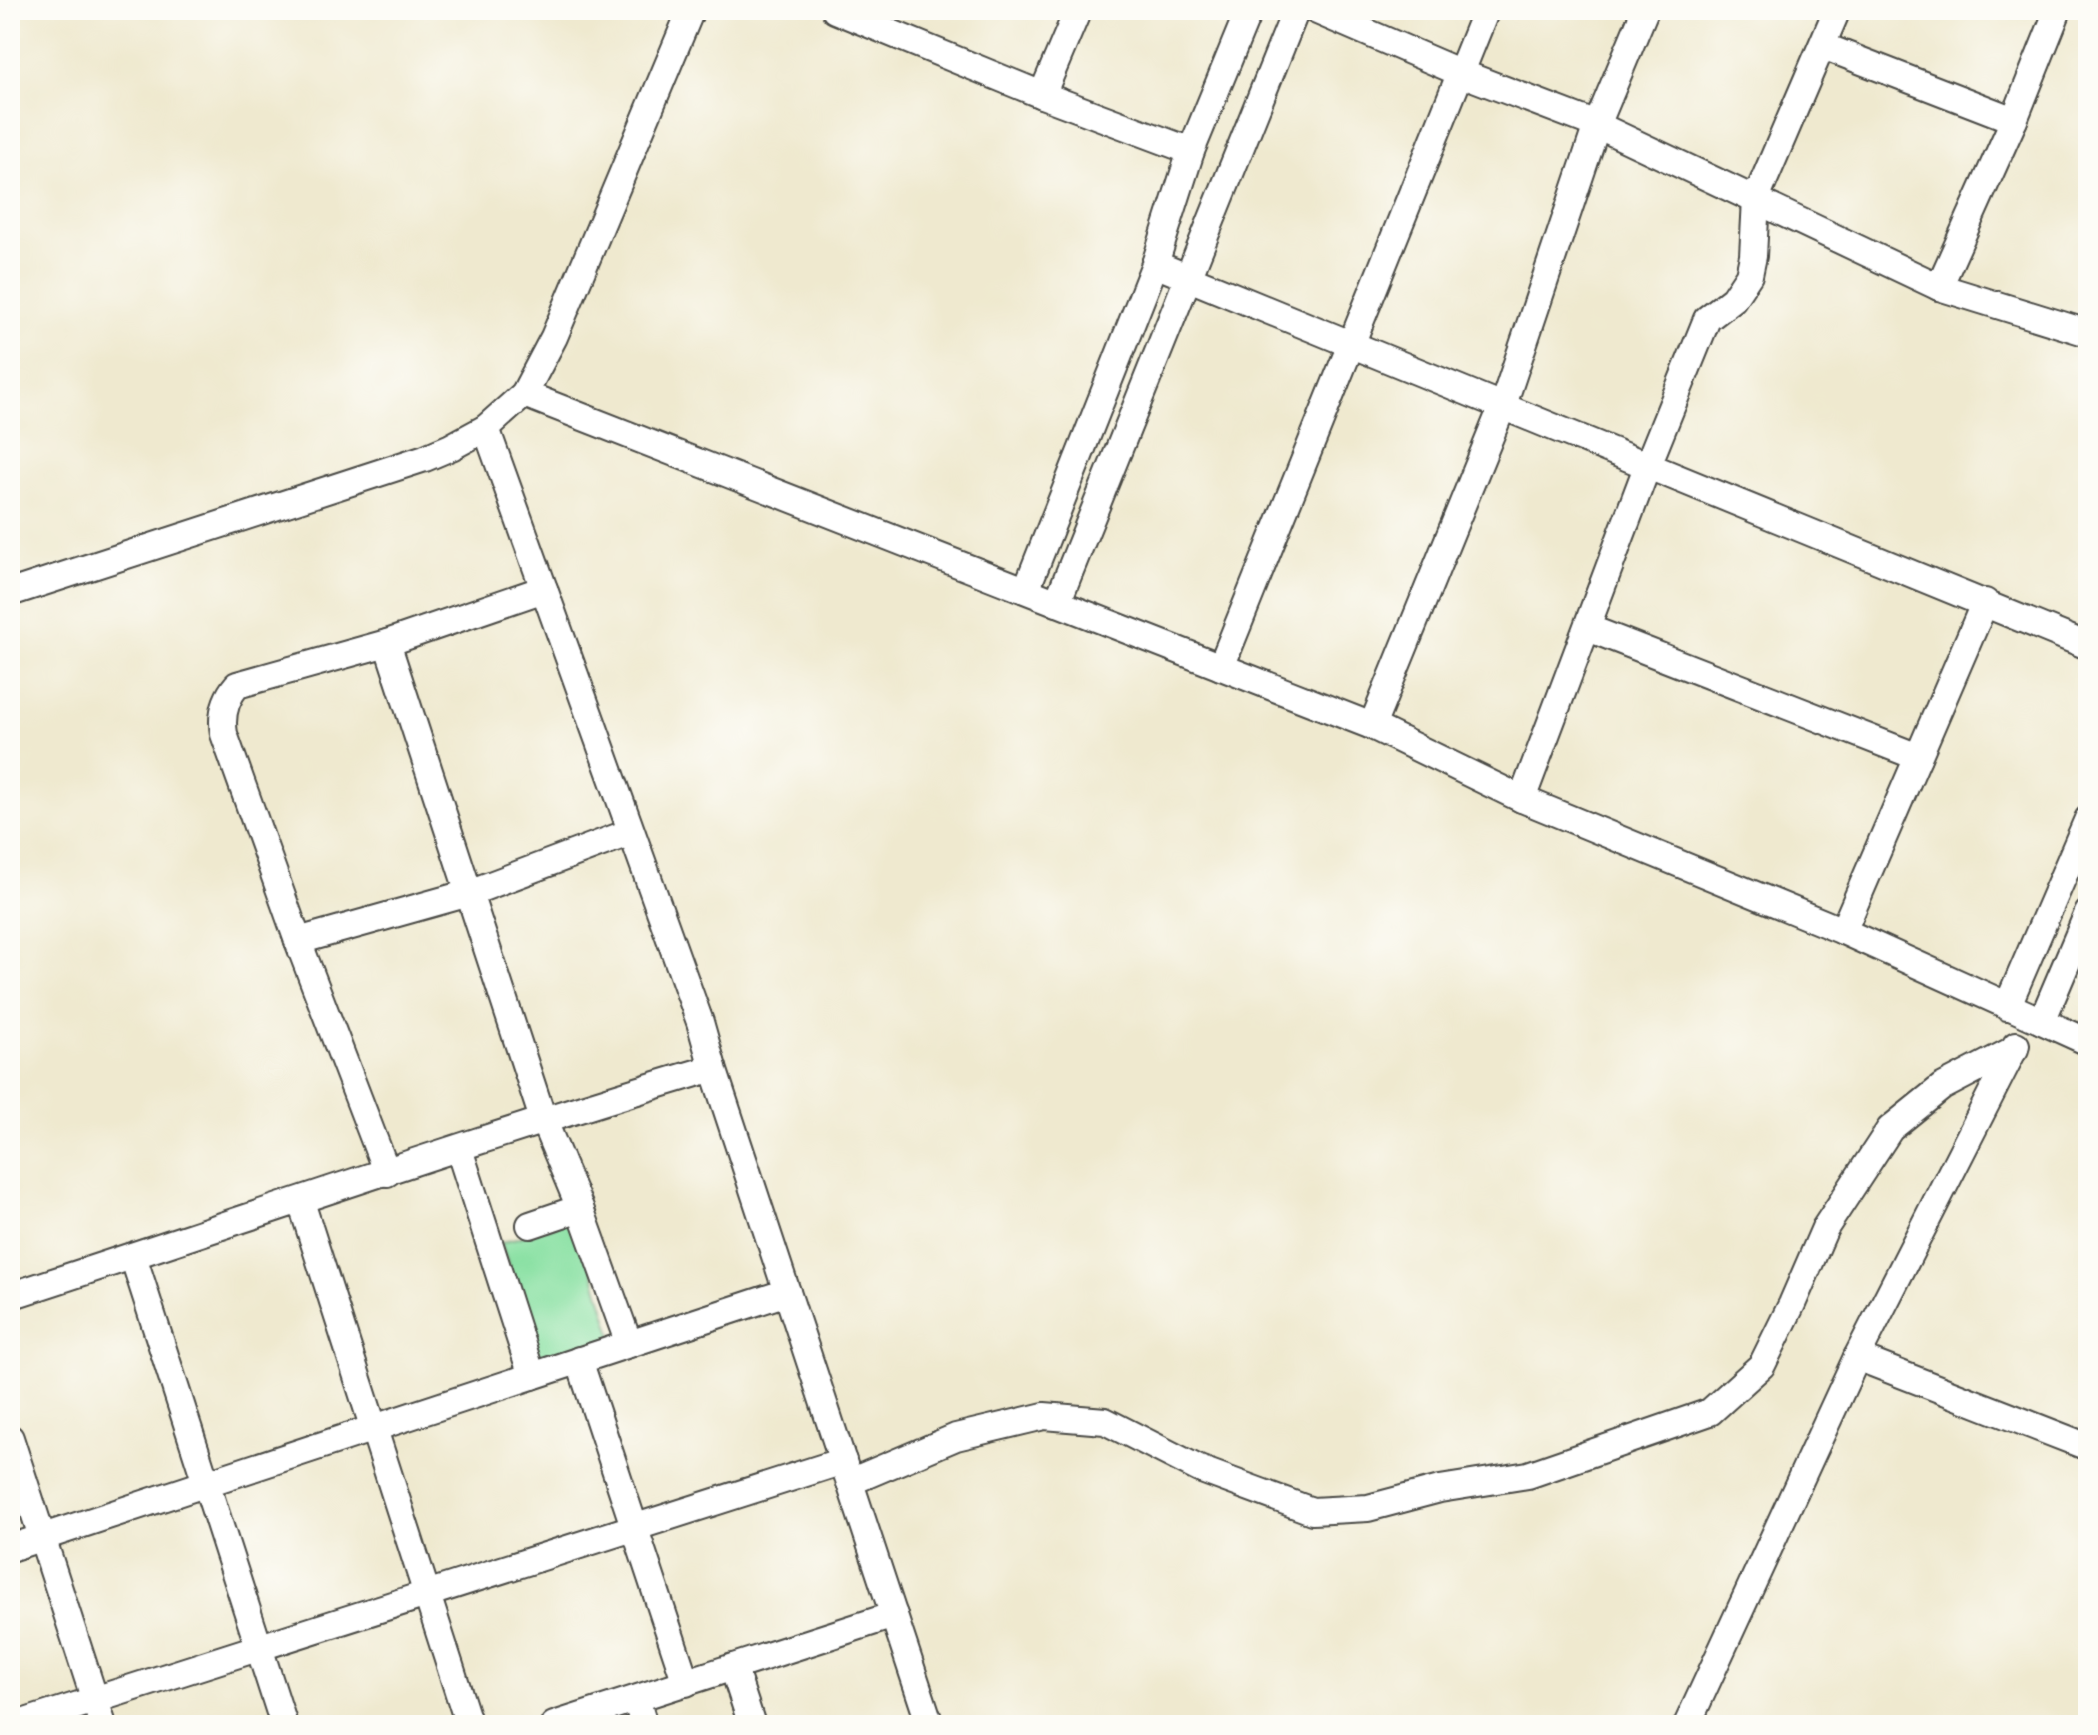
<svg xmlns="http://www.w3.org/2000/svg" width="2098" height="1735" font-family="'Indie Flower',sans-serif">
  <rect width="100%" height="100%" fill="#fdfcf7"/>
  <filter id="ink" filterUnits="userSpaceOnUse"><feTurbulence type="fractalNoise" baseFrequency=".0125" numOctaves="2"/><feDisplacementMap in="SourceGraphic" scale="16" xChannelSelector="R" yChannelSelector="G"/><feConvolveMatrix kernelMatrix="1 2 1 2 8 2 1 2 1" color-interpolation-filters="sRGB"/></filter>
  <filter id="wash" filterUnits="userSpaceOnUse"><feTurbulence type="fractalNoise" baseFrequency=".006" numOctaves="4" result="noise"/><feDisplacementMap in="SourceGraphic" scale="32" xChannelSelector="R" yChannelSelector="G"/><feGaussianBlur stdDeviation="1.8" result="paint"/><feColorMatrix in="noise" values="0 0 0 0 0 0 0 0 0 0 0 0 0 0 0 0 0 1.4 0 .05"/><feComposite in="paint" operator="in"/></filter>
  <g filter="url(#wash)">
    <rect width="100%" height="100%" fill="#efe9cf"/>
    <polygon fill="#8be1a4" stroke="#5b8668" stroke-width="2" points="577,1218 614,1341 542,1366 501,1243"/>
  </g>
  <g filter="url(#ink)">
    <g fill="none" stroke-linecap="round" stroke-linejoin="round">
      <g stroke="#484844" stroke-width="30">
        <g id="minor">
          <polyline points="835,10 1042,95 1191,151"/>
          <polyline points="1315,10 1461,73 1597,125 1939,287 2088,333"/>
          <polyline points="1823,46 2014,120"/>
          <polyline points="1042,95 1078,10"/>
          <polyline points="1155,264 2088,646"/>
          <polyline points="1939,287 2014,120 2058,10"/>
          <polyline points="524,394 1372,726 1522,799 1843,931 2088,1042"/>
          <polyline points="486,428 700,1022 713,1068 930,1725"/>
          <polyline points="1026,590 1155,264 1191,151 1249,10"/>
          <polyline points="10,593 425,458 451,447 486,428 524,394 554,337 691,10"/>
          <polyline points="1057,603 1296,10"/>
          <polyline points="1588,628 1918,757"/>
          <polyline points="387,643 543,1119 580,1208 629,1344"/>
          <polyline points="1221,667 1486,10"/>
          <polyline points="1372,726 1503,405 1597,125 1645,10"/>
          <polyline points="1522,799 1647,467 1707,319 1733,299 1749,275 1753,256 1756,199 1837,10"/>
          <polyline points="1843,931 1985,602"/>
          <polyline points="298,941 469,893 631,832"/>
          <polyline points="2007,1007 2088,819"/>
          <polyline points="2042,1021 2088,913"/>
          <polyline points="459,1149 532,1376"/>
          <path d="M387,1173L298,941L224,734C221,716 225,699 237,685L387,643L544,589"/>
          <polyline points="301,1202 469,1725"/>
          <polyline points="530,1225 580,1208"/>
          <polyline points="133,1256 284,1725"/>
          <path d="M10,1296C244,1220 477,1138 713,1068"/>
          <polyline points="1857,1357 2088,1447"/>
          <polyline points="579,1360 686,1683"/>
          <polyline points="10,1438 103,1725"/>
          <polyline points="850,1482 956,1437 1044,1416 1105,1421 1199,1469 1312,1511 1368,1508 1440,1489 1528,1475 1710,1412 1762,1365 1792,1304 1825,1228 1890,1129 1942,1087 2015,1049"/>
          <polyline points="10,1548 787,1292"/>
          <polyline points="733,1667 752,1725"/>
          <polyline points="636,1699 644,1725"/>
          <polyline points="16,1725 843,1461"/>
          <polyline points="554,1725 894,1615"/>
          <polyline points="1687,1725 1857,1357 2016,1045"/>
        </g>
      </g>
      <use href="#minor" stroke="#fff" stroke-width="26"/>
    </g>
  </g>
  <rect width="2098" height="1735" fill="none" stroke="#fdfcf7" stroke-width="40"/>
</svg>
